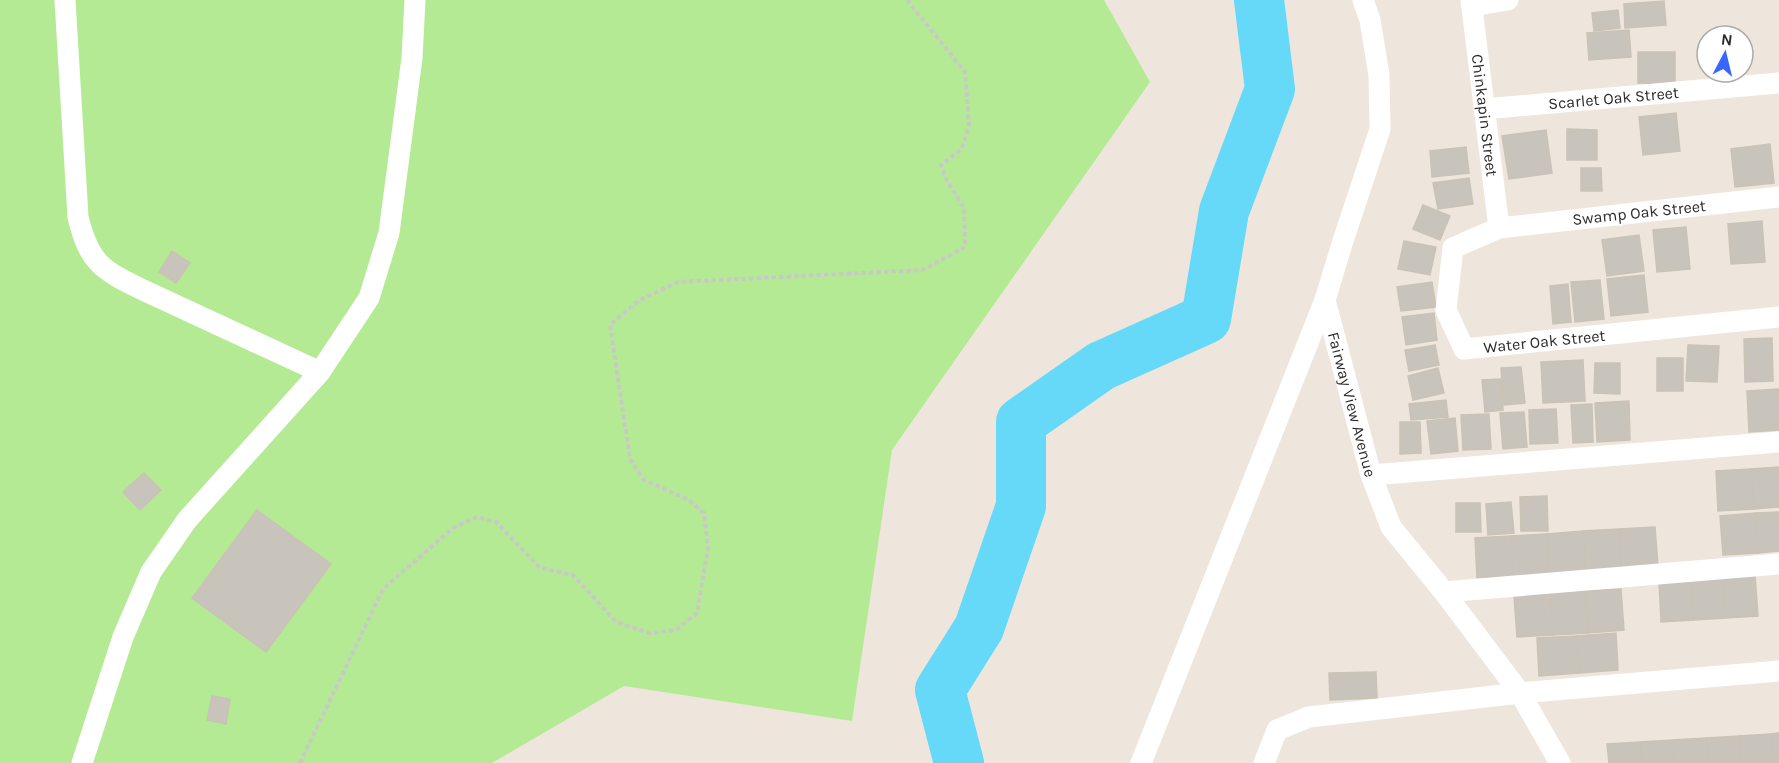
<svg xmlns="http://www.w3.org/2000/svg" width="1779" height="763" font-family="Karla,sans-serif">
  <rect width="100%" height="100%" fill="#eee6dc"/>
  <polygon fill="#b5ea94" points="0,0 1104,0 1150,82 892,450 852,721 624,686 492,763 0,763"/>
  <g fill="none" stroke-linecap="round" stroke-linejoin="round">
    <polyline stroke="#66d9f9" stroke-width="50" points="959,763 940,690 979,628 1021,506 1021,422 1101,366 1206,319 1224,211 1270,89 1259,0"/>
  </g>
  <g fill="#c9c4bb" stroke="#cac2b5" stroke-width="1.5">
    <polygon points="1664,1 1666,25 1625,28 1624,4"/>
    <polygon points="1618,10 1620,28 1594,31 1592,13"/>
    <polygon points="1629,30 1631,57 1589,60 1587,33"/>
    <polygon points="1638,52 1675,52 1675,84 1638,83"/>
    <polygon points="1676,113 1680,151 1643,155 1639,117"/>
    <polygon points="1567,129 1597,130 1597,160 1567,160"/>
    <polygon points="1546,130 1552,173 1509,179 1502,136"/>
    <polygon points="1770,144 1774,183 1735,187 1731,149"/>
    <polygon points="1466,147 1469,173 1432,177 1430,151"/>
    <polygon points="1581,168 1601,168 1602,191 1581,191"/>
    <polygon points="1469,178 1473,204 1438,209 1433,183"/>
    <polygon points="1423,205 1450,216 1440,240 1413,229"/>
    <polygon points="1762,221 1765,262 1731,264 1728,224"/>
    <polygon points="1686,227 1690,269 1657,272 1653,230"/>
    <polygon points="1639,235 1644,271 1607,276 1602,240"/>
    <polygon points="1404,241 1436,247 1430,275 1398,269"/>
    <polygon points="172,251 190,263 176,283 159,272"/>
    <polygon points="1644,275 1648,312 1611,316 1607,279"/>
    <polygon points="1600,280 1604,319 1575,322 1571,282"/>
    <polygon points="1432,282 1436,307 1401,311 1397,287"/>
    <polygon points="1568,284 1571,322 1553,324 1550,286"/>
    <polygon points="1434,313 1437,340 1406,345 1402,317"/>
    <polygon points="1772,338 1773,381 1745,382 1744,339"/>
    <polygon points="1435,345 1439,365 1409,371 1405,350"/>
    <polygon points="1688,345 1719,346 1717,382 1686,381"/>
    <rect x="1657" y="358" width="26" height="33"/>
    <polygon points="1583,360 1585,401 1543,403 1541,362"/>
    <polygon points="1595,363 1620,363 1620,394 1594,393"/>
    <polygon points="1521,367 1525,403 1504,405 1501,368"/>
    <polygon points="1438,368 1444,393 1413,400 1408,376"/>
    <polygon points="1501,379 1503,410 1485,412 1482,380"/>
    <polygon points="1779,389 1779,430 1749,432 1747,391"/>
    <polygon points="1446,400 1448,417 1411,420 1409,404"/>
    <polygon points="1629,401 1630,440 1597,442 1595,403"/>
    <polygon points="1592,404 1593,442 1573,443 1571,405"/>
    <polygon points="1556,409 1558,443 1530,444 1529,410"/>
    <polygon points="1524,412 1527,447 1503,449 1500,413"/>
    <polygon points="1489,414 1491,449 1463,450 1461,415"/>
    <polygon points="1455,418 1458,451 1431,454 1427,421"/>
    <polygon points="1400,422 1420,422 1421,453 1400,454"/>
    <polygon points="1779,467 1779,507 1754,509 1751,469"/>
    <polygon points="1751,469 1754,509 1718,511 1716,471"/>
    <polygon points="144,473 161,490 140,510 123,492"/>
    <polygon points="1547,496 1548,531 1521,531 1520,497"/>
    <polygon points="1511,502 1514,533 1488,535 1486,504"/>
    <polygon points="1456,503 1480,503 1481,532 1456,532"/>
    <polygon points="257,510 331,564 266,652 192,598"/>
    <polygon points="1779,512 1779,551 1758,553 1756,513"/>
    <polygon points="1756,513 1758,553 1723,555 1720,516"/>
    <polygon points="1655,527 1658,567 1621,569 1619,529"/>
    <polygon points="1619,529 1621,569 1585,572 1583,531"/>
    <polygon points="1583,531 1585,572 1549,574 1547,534"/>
    <polygon points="1547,534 1549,574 1513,576 1511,536"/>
    <polygon points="1511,536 1513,576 1477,578 1475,538"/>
    <polygon points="1755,575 1758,616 1726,618 1723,577"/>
    <polygon points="1723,577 1726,618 1694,620 1691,579"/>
    <polygon points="1691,579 1694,620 1661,622 1659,581"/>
    <polygon points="1621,589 1624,630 1588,633 1585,591"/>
    <polygon points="1585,591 1588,633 1553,635 1550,594"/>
    <polygon points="1550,594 1553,635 1517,637 1514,596"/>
    <polygon points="1616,633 1618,670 1579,673 1577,636"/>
    <polygon points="1577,636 1579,673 1539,676 1537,638"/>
    <polygon points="1376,672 1377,698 1330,700 1329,673"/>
    <polygon points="212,696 230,699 226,724 207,720"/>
    <polygon points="1779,733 1779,763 1774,763 1771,734"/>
    <polygon points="1771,734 1774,763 1740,763 1739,736"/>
    <polygon points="1739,736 1740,763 1708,763 1706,738"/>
    <polygon points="1706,738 1708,763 1674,763 1673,740"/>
    <polygon points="1673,740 1674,763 1642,763 1640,742"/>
    <polygon points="1640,742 1642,763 1609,763 1607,744"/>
  </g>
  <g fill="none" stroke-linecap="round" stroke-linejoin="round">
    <polyline stroke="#c8c8c8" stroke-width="4" stroke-dasharray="4.5 3" stroke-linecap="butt" points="300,763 383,589 453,528 477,517 496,522 540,568 573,575 616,622 649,633 676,630 697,613 708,548 704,513 689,500 644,480 630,459 610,325 638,301 678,282 923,270 965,247 964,208 946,179 941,165 962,149 969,125 965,72 907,0"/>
    <g stroke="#fff" stroke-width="21">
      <path d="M65,0L78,217C89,263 102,270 143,290L320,372"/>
      <path id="s1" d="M1471,0L1499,228"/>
      <polyline points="1472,6 1508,0"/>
      <path id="s2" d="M1484,109L1779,83"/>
      <path id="s3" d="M1779,197L1499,228L1453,248L1446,310L1464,349L1779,317"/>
      <path id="s4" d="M1325,300L1371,475L1391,527L1444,592L1520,693L1560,763"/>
      <polyline points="1371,475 1779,442"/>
      <polyline points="1444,592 1779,564"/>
      <polyline points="82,763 123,637 151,572 187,520 320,372 369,298 389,233 412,58 415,0"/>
      <polyline points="1141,763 1325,300 1342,244 1380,129 1379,75 1370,20 1363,0"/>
      <polyline points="1264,763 1277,730 1309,717 1520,693 1779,671"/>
    </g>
  </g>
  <g text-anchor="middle" stroke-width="4.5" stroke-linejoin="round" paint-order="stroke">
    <g font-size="16" fill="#2b2b2b" stroke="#fff">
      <text dy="6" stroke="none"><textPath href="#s2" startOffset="130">Scarlet Oak Street</textPath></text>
      <text dy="6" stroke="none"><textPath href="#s1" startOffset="116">Chinkapin Street</textPath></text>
      <text transform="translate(1639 212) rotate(-6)" y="6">Swamp Oak Street</text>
      <text dy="6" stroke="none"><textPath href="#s3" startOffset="518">Water Oak Street</textPath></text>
      <text dy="6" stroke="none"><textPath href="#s4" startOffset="108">Fairway View Avenue</textPath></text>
    </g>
  </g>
  <g transform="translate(1725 54) rotate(7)"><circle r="28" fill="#ffffff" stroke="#aaaaaa" stroke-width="1.5"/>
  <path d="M0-4.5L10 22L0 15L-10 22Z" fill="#3866ff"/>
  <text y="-9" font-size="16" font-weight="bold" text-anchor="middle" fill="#2b2b2b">N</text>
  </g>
</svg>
